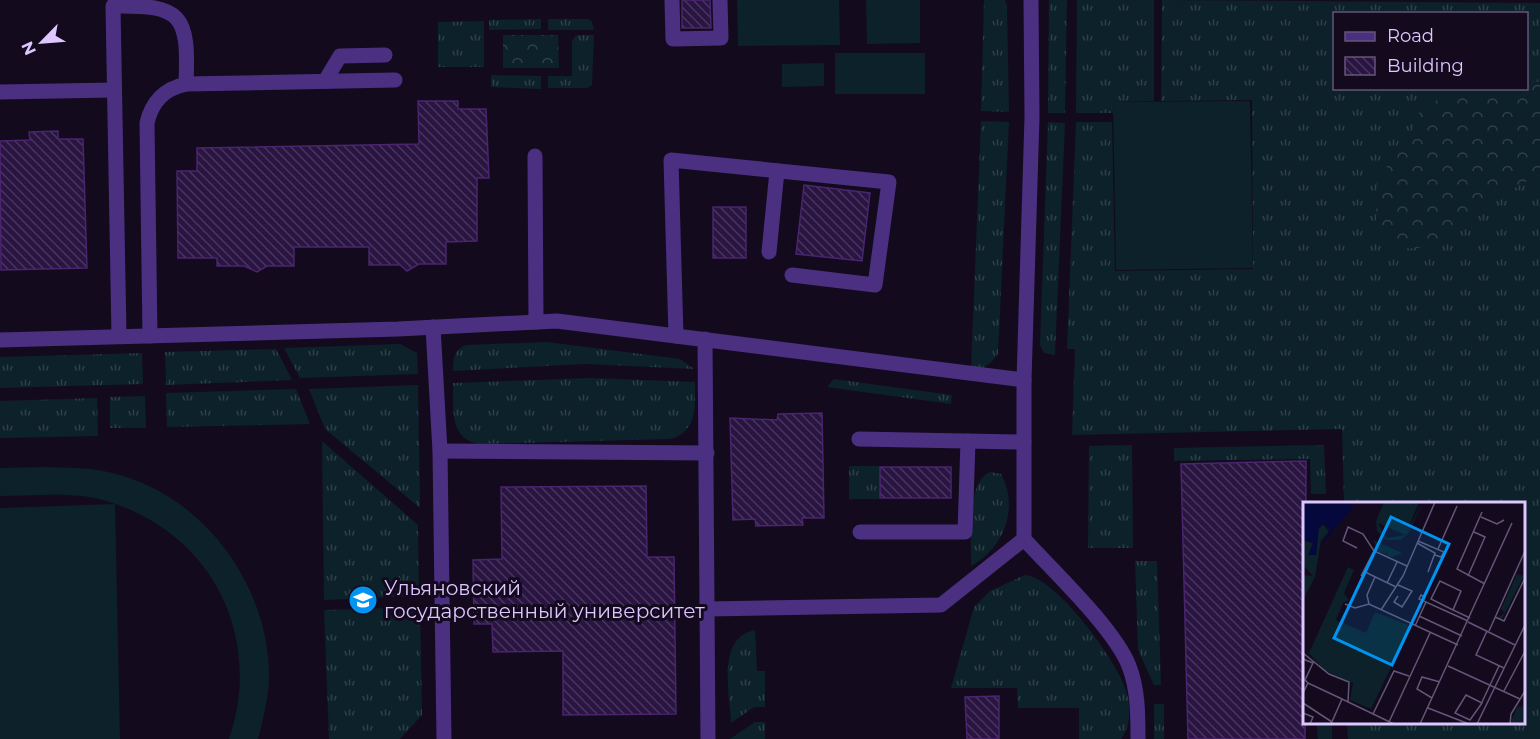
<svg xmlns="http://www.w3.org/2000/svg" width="1540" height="739" font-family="Montserrat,sans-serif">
  <defs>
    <pattern id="grass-tufts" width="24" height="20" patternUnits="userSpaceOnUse" patternTransform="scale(1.5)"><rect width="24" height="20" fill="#0c2129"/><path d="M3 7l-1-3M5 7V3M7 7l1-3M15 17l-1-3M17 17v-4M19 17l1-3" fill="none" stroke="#2f4049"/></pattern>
    <pattern id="forest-crowns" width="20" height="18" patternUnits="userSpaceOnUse" patternTransform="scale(1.5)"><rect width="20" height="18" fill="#0c2129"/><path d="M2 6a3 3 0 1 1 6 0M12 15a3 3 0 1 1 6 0" fill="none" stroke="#2f4049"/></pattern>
    <pattern id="building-back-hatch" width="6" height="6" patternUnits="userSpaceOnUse" patternTransform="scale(1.5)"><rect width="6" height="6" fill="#2a1441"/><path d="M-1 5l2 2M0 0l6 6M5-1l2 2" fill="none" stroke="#48355e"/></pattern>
  </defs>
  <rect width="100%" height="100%" fill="#130a1e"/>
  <g fill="url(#grass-tufts)" fill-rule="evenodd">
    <polygon points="984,0 1005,0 1007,5 1009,112 981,111"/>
    <polygon points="1049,0 1067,0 1065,113 1048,113"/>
    <polygon points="1077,0 1154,0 1154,101 1113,102 1113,113 1076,113"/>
    <path d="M1162,0L1540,3V739H1348L1347,723L1524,722V504L1344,503L1342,429L1072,435L1075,349H1067L1076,122H1112L1115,271L1253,269L1252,100L1161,101ZM1334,14H1526V88H1334Z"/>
    <polygon points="541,19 541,29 489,30 489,20"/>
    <polygon points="548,19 588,19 592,22 594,30 548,30"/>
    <polygon points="484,21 484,67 438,67 438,22"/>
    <polygon points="576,35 594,35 592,85 587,88 548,88 548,76 572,76 572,41"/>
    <polygon points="491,75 541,76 541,89 491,87"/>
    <path d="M981,121L1009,122L998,354C990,365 985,369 971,368Z"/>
    <polygon points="1048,122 1065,123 1055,355 1044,353 1040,345"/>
    <path d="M547,342L680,359L694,369L585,364L453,371C453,359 454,350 466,345Z"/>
    <polygon points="400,344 417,353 418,374 300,378 284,348"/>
    <polygon points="276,349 292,380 166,385 165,352"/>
    <polygon points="142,353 143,384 0,388 0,357"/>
    <path d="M591,378L695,382C695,405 698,432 670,439L478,444C448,437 454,408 453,383Z"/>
    <polygon points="834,379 952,395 951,404 827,387"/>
    <polygon points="418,385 420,508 325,429 309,389"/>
    <polygon points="296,389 310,424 167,427 166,393"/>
    <polygon points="145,396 146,428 110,428 110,397"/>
    <polygon points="97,398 98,436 0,438 0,401"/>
    <polygon points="322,441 418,525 419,596 324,600"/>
    <polygon points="1132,445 1133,548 1088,548 1089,446"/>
    <polygon points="1324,445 1326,494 1311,494 1310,459 1174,461 1174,448"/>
    <rect x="849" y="466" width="30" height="33"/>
    <path d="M990,472L1001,474C1020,508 1003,549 971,566C972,541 965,483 990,472Z"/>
    <polygon points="1135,561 1157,561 1161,685 1154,685 1138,650"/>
    <path d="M1025,575C1056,577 1117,661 1126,690C1131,706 1131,727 1121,739H1079V708H1018L1017,688H951L974,607L990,591Z"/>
    <polygon points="420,607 422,715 400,739 329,739 324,610"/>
    <path d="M755,630L757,671H765V707H754L731,723C730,695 716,637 755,630Z"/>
    <rect x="1154" y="704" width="10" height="35"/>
    <polygon points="755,722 765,722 765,739 730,739"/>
    <polygon points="1317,725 1332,725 1332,739 1318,739"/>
  </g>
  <g fill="url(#forest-crowns)">
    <polygon points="558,35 559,68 503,68 503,35"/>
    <polygon points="1527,81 1540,82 1540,174 1482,206 1430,247 1399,249 1376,221 1377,181 1411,132 1420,111 1454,89 1526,88"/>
  </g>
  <g fill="#0c2129">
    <polygon points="737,0 839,0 840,45 738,46"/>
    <polygon points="866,0 920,0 920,43 867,44"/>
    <rect x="835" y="53" width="90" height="41"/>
    <polygon points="824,63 824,86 782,87 782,64"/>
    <polygon points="1250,101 1253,268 1116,270 1113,102"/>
    <path d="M44,467C65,468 88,467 108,472C201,492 269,583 269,676C269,697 263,719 258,739H229C263,640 215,538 115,504L120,739H0V508L115,504C81,490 36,496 0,496V468Z"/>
  </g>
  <g fill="url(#building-back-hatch)" stroke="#49246f" stroke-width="1.5">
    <polygon points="682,0 710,0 711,28 682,28"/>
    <polygon points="418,101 458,101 458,109 486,109 489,178 477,178 477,241 446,242 446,264 419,264 407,271 400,265 369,265 369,247 294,247 294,266 267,266 257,272 244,266 217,266 217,258 178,258 177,171 197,171 197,148 419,144"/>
    <polygon points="58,131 58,139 83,139 87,268 1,270 0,141 30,140 29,132"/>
    <polygon points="804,185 870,193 862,261 796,254"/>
    <rect x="713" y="207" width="33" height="51"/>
    <polygon points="822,413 824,518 802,518 803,525 756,526 755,519 733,520 730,418 777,420 778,414"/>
    <polygon points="1306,461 1305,739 1188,739 1181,464"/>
    <rect x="880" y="467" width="71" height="31"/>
    <polygon points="646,486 647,557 674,557 676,714 563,715 563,651 493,652 492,624 474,624 473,560 502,559 501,487"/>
    <polygon points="999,696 999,739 967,739 965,697"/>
  </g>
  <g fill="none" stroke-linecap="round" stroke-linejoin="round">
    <g stroke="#4b3082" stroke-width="15">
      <polyline points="672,0 673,39 721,38 720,0"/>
      <path d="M1031,0L1032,117L1024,380V539C1053,571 1114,628 1129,666C1138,689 1138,715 1138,739"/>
      <polyline points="325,81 340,56 385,55"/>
      <polyline points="0,92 114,90"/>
      <polyline points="535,156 536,322"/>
      <polyline points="769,252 777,171"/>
      <polyline points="433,327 440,451 444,739"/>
      <path d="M119,336L113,6C182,5 189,14 186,84"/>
      <path d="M150,336L147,123C152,101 164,89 186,84L395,80"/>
      <polyline points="676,336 671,160 889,182 875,285 792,275"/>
      <polyline points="705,339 708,739"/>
      <polyline points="0,340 398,329 557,321 1024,380"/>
      <polyline points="859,439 1024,442"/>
      <polyline points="440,451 707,453"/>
      <polyline points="860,532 965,532 968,441"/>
      <polyline points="708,609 941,605 1024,539"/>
    </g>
  </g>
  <defs>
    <g id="university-disc" transform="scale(1.5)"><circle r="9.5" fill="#0093f2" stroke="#130a1e"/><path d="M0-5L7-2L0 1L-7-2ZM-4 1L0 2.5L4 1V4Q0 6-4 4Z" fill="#fff"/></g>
  </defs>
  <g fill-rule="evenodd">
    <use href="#university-disc" x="363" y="600"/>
  </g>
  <g text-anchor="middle" stroke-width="6" stroke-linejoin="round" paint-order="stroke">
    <g font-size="20" fill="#dec7ff" stroke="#130a1e" text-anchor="start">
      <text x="384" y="595">Ульяновский<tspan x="384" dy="23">государственный университет</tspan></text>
    </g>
  </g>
  <g transform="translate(1303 502)">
    <rect width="222" height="222" fill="#130a1e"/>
    <path d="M70,38L86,45L99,51L89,55L84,53L85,47L83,52L74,49ZM45,65L51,68L41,91L46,98L40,101L33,118L63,131L72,110L108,124L68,207L47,198L50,181L21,168L6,151ZM214,72L221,74L199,117L195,115L202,111L198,107Z" fill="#0c2129"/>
    <path d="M75,142L81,143L86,154L74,169L64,162L74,160ZM222,204V221L207,222L214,205Z" fill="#0c2129"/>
    <path d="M20,22L26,30L18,38L12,75L0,98V73L10,74L0,63V38L10,41L5,53H13L15,28Z" fill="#0c2129"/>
    <path d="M81,0H116L104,29L120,0L106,30L98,38H83L74,29L73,19ZM75,21L102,33L84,36Z" fill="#0c2129" fill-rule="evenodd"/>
    <path d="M0,0H45L50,5L19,42L27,27L23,22L16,25L13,53H5L11,41L0,38Z" fill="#04083d"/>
    <path fill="none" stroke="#645678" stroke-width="1.5" d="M179,10L154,67L182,82M178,15L194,22L201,18M115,39L141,50L138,55L132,53M114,41L132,51L125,70M54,46L40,39L45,25L60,32L71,49L104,64M135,47L154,4M60,69L93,85M58,74L71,49M165,74L182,35L171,30M84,81L94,60M95,83L109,89L99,105L91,100L95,94M120,99L122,95L118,93L116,97L165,119M42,102L52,106L66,102L155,143M66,102L64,93L72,75M78,108L100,74L132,0M150,108L128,97L137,79L158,89L150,108L167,116M116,114L159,134M192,115L201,119L222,76M165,120L212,143M112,124L123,100M184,129L173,153L201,166M186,129L222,49M0,151L26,172L46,180L45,200M0,157L10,161L2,178L5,181M145,164L217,197M201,189L221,151M0,191L5,181L39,197M163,193L179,201L167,218L152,211ZM129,196L114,187L119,175L137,180M179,200L196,164M0,201L29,220M125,206L166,222M0,211L10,215L7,222M70,212L91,169L106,174M86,220L127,131M28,222L39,197L91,222M117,222L209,21M174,222L222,123M207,222L208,212L222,189"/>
    <path fill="#0093f2" fill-opacity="0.15" stroke="#0093f2" stroke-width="3" d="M88,15L146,42L89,163L31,136Z"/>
    <rect width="222" height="222" fill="none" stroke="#dec7ff" stroke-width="3"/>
  </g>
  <rect x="1333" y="12" width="195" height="78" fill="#130a1e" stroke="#645678" stroke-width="1.5"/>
  <rect x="1345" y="32" width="30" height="9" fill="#4b3082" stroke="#645678" stroke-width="1.5"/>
  <text x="1387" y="42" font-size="18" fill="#dec7ff">Road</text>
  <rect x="1345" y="57" width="30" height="18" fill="url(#building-back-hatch)" stroke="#645678" stroke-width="1.5"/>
  <text x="1387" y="72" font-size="18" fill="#dec7ff">Building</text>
  <g transform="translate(42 42) rotate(245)" stroke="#130a1e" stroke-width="4.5" paint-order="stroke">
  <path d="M0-4.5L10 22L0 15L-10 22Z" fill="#dec7ff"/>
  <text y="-9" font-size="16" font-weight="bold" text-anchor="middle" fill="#dec7ff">N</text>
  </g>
</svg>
